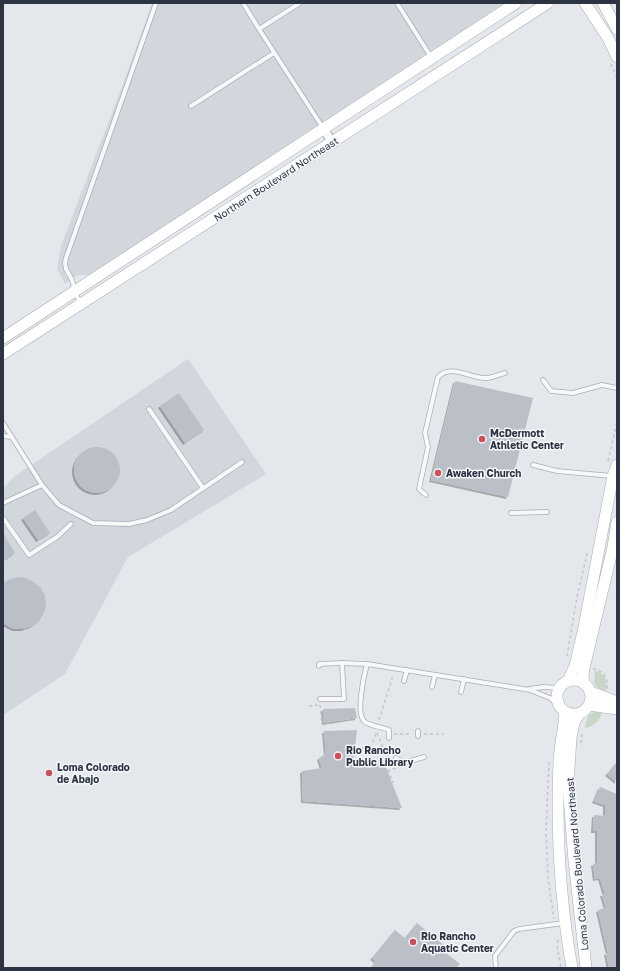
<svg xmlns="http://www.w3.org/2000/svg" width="620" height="971" font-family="'Golos Text',sans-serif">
  <defs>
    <filter id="shadow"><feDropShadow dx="-2" dy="2" stdDeviation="0" flood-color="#0004"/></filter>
  </defs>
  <rect width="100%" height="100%" fill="#e4e7eb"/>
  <g fill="#d2d6dd">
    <polygon points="152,3 509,3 91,275 78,275 65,284 57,269 61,246 123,84"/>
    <polygon points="188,359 266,474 128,557 65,674 3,715 3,488 15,476"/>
  </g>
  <g fill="#c9d5c6">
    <path d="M595,671C606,673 607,682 606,691L598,688L594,683Z"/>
    <path d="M595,712L602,713C600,720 593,727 585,728C586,720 587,714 595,712Z"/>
  </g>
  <g fill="#bbc0c8" filter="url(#shadow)">
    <polygon points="455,381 533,398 508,497 431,480"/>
    <polygon points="179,393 204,430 185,443 160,406"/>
    <circle cx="97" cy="470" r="23"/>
    <polygon points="35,510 50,533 38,540 23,518"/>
    <polygon points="3,533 15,553 3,561"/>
    <polygon points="18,577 26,578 34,582 41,588 45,596 46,605 44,613 39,621 32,626 23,629 14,629 3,623 3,583 10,579"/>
    <polygon points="355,708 357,718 324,723 323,709"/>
    <polygon points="357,730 353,764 383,760 402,808 303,801 302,771 322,768 319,758 326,754 324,731"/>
    <polygon points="617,762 617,782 607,774"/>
    <polygon points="600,787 617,794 617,967 609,968 606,953 608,953 598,910 606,908 602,894 605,894 600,878 595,879 593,864 597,863 597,831 593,831 594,815 605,816 605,805 594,801"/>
    <polygon points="417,923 445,946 442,950 460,964 456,968 371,968 376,961 372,958 395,930 405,938"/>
  </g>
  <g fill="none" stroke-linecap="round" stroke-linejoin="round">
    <g stroke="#a9aeb5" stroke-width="5.5">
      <g id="lane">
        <polyline points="243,3 259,29"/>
        <polyline points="300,3 259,29 323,128"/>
        <polyline points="397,3 431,57"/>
        <polyline points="191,106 274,53"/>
        <polyline points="80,304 75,291 72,280 66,269 65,263 66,258 156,3"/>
        <polyline points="543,380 551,391 573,393 602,385 617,388"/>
        <polyline points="149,409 203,488"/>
        <polyline points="3,423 42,485 59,505 93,523 129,524 147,520 171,510 242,462"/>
        <polyline points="3,436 11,437"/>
        <polyline points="533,465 557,471 612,476"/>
        <path d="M426,495L419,489L428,447L425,433L438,377C452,363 470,379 487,378C492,378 500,374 505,373"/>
        <polyline points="3,503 42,485"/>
        <polyline points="511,513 547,512"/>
        <polyline points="3,518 29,555 57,537 71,524"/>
        <path d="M367,664C364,675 355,715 365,722C371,726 382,727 389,730V738"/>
        <polyline points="319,666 319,664 342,663 367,664 530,690 550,698 558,705"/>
        <polyline points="404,681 407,670"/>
        <polyline points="432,687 435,675"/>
        <polyline points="530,689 543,687 559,688"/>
        <polyline points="461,692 464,679"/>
        <polyline points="320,699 344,699 342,663"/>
        <polyline points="418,731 418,736"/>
        <polyline points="396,758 404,763 424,757"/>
        <polyline points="496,968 495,956 514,931 519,929 564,923"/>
      </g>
    </g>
    <g stroke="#a9aeb5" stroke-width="10">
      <polyline id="street" points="323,128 332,142"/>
    </g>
    <g stroke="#a9aeb5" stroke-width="12">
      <g id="secondary">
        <polyline points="585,3 608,38 617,57"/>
        <polyline points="603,3 617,29"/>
        <polyline points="3,338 516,3"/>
        <polyline points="3,354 548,3"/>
        <circle cx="574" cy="697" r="17"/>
        <polyline points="568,681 575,666 583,632 613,476 617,465"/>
        <polyline points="584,684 583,675 584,668 613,547 617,522"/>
        <polyline points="590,692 617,702"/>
        <polyline points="589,705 617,709"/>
        <path d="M565,712C564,729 560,745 559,761C556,830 560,900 572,968"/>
        <polyline points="579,714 574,722 571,738 568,783 574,861 586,968"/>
      </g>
    </g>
    <g stroke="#c2c5ca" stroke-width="1.5" stroke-dasharray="3 3" stroke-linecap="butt">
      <polyline points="611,64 617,78"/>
      <polyline points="608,461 617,422"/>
      <polyline points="567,656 577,597 588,550"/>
      <path d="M593,669C604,671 608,677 607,689"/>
      <polyline points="310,705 310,706 319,705"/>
      <polyline points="320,705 322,724"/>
      <polyline points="379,720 393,676"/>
      <polyline points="377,733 386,754 390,758"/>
      <polyline points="394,734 412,734"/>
      <polyline points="424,734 444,734"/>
      <polyline points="581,743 582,733"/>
      <polyline points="371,748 376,733"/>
      <polyline points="355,749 383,747"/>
      <polyline points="549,762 546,831 548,878 554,919"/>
      <polyline points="388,770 393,782 391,783"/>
      <polyline points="387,771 398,767 395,765"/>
      <polyline points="558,940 557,945 561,968"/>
    </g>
    <use href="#lane" stroke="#f7f8fa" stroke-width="4"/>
    <use href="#street" stroke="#f7f8fa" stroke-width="8"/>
    <use href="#secondary" stroke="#fff" stroke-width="11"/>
  </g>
  <g fill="#ca505c" stroke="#f4f6f9" stroke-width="1.5">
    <circle cx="482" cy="439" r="4"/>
    <circle cx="438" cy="473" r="4"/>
    <circle cx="338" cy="756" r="4"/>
    <circle cx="49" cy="773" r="4"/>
    <circle cx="413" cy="942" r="4"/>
  </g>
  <g text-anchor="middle" stroke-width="3" stroke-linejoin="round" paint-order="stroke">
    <g font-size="10" fill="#2c3443" stroke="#f4f6f9">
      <text transform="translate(276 179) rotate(-33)" y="4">Northern Boulevard Northeast</text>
      <text transform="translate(577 864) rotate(-95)" y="4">Loma Colorado Boulevard Northeast</text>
    </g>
    <g font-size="10" font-weight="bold" fill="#2c3443" stroke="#f4f6f9" text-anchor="start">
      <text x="490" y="437">McDermott<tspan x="490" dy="12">Athletic Center</tspan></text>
      <text x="446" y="477">Awaken Church</text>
      <text x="346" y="754">Rio Rancho<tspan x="346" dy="12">Public Library</tspan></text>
      <text x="57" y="771">Loma Colorado<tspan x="57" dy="12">de Abajo</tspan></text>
      <text x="421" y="940">Rio Rancho<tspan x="421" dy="12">Aquatic Center</tspan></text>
    </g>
  </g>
  <rect width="620" height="971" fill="none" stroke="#2c3443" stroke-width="8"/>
</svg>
